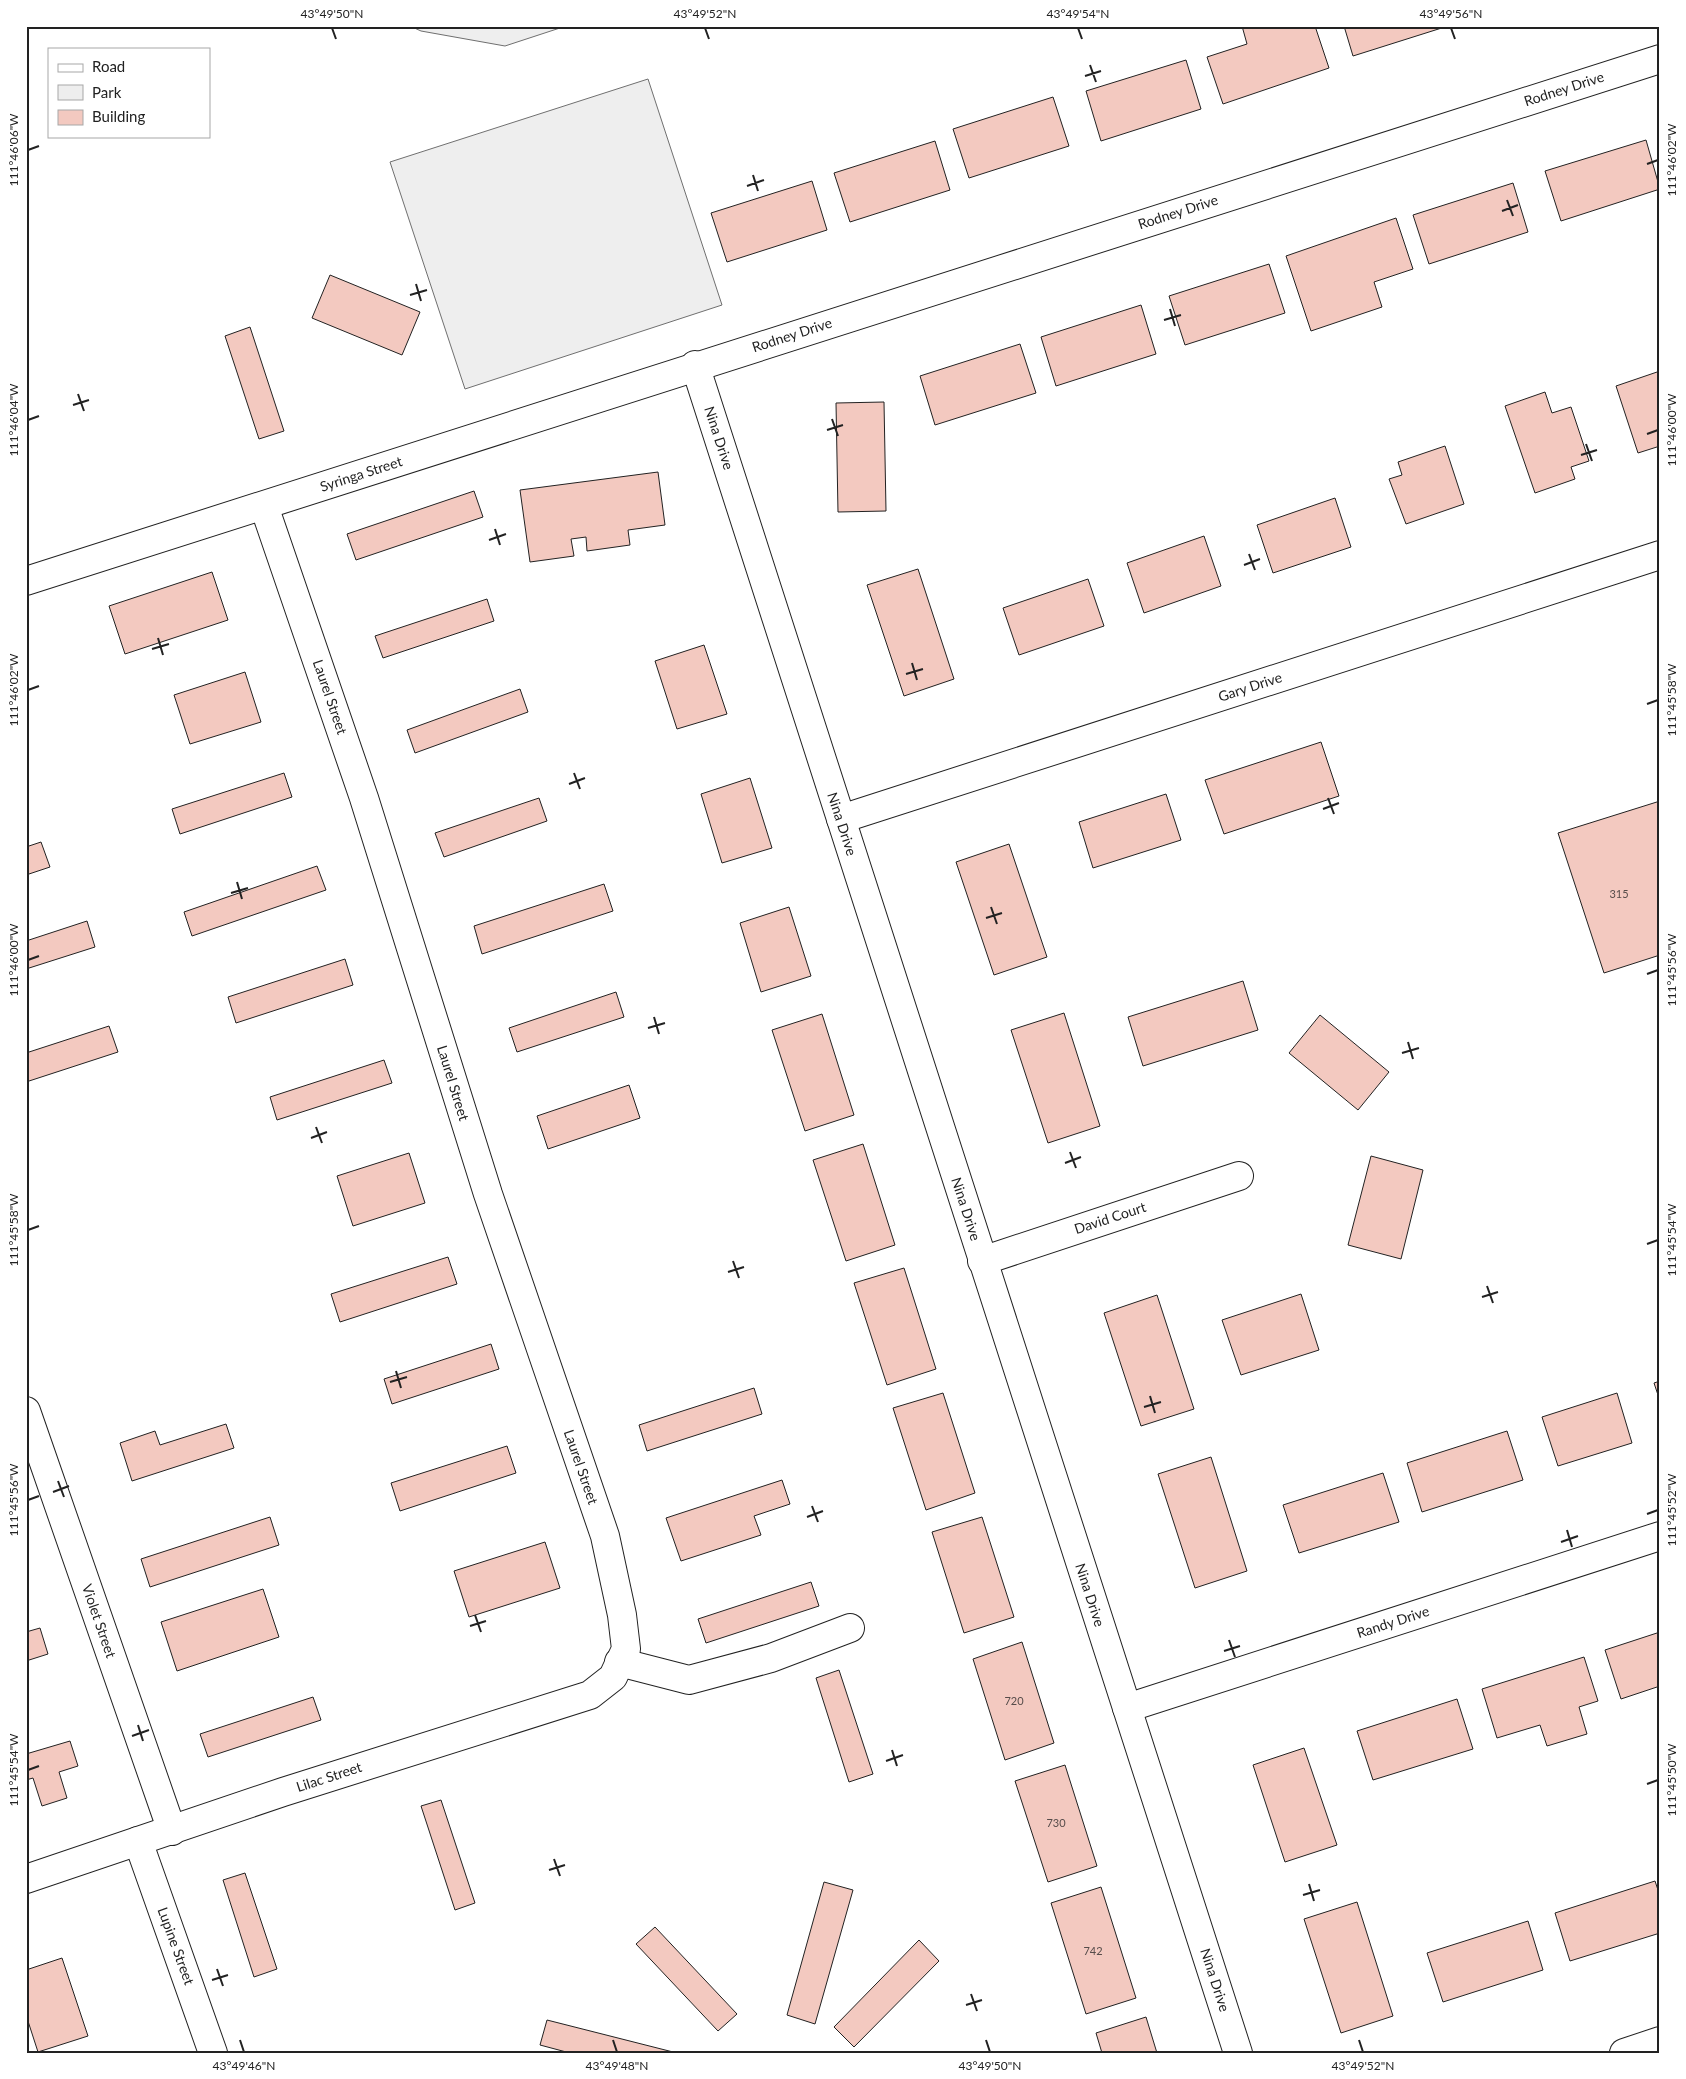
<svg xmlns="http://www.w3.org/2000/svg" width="1686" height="2079" font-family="Lato,sans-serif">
  <rect width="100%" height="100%" fill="#fff"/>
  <g fill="#eee" stroke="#6f6f6f">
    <polygon points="410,26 566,26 505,46 421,31"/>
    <polygon points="648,79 722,305 465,389 390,162"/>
  </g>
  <g fill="#f3c9c0" stroke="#222">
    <polygon points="1242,26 1315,26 1329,68 1223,104 1207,57 1247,44"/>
    <polygon points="1344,26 1448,26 1353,56"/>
    <polygon points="1186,60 1201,109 1101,141 1086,91"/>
    <polygon points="1053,97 1069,146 969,178 953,129"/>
    <polygon points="1646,140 1660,189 1561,221 1545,171"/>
    <polygon points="935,141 950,190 850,222 834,173"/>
    <polygon points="812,181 827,230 727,262 711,213"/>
    <polygon points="1513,183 1528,232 1429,264 1413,215"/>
    <polygon points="1396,218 1413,269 1374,282 1382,307 1311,331 1286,256"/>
    <polygon points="1269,264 1285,313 1185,345 1169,296"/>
    <polygon points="330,275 420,312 402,355 312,318"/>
    <polygon points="1141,305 1156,354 1056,386 1041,337"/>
    <polygon points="250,327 284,431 259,439 225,336"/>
    <polygon points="1020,344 1036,393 935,425 920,376"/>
    <polygon points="1660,371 1660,446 1638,453 1616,386"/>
    <polygon points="1545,392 1552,413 1571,407 1589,461 1571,467 1575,479 1535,493 1505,406"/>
    <polygon points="884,402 886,511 838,512 836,403"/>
    <polygon points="1445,446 1464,504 1406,524 1389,479 1402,475 1398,462"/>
    <polygon points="658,472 665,525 628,530 630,545 587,551 586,537 571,539 574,556 530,562 520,490"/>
    <polygon points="474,491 483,517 356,560 347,534"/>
    <polygon points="1335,498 1351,547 1273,573 1257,525"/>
    <polygon points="1204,536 1221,586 1144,613 1127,563"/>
    <polygon points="918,569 954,679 904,696 867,585"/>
    <polygon points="212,572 228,620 125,654 109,606"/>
    <polygon points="1088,579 1104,626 1019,655 1003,608"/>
    <polygon points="487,599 494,621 383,658 375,636"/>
    <polygon points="704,645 727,714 677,729 655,661"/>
    <polygon points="245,672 261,722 190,744 174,695"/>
    <polygon points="520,689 528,712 415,753 407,730"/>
    <polygon points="1321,742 1339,796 1224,834 1205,780"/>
    <polygon points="284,773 292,797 180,834 172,809"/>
    <polygon points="750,778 772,848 722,863 701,794"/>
    <polygon points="1166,794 1181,840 1093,868 1079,822"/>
    <polygon points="539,798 547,821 444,857 435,833"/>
    <polygon points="1660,801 1660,955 1604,973 1558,833"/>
    <polygon points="41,842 50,867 26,875 26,847"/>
    <polygon points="1009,844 1047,957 994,975 956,862"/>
    <polygon points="317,866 326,890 192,936 184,912"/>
    <polygon points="604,884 613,911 482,954 474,926"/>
    <polygon points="789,907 811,976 761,992 740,923"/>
    <polygon points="87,921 95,947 26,969 26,941"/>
    <polygon points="345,959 353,985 236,1023 228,997"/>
    <polygon points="1243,981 1258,1030 1143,1066 1128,1017"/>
    <polygon points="616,992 624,1017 517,1052 509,1028"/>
    <polygon points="1064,1013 1100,1126 1048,1143 1011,1030"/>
    <polygon points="822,1014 854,1115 805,1131 772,1030"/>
    <polygon points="1320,1015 1389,1072 1358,1110 1289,1053"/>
    <polygon points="109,1026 118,1052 26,1082 26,1053"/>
    <polygon points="384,1060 392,1083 277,1120 270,1097"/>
    <polygon points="629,1085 640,1118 548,1149 537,1116"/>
    <polygon points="863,1144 895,1245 846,1261 813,1160"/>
    <polygon points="409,1153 425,1203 353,1226 337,1176"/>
    <polygon points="1371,1156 1423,1170 1401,1259 1348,1245"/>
    <polygon points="448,1257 457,1284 340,1322 331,1294"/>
    <polygon points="904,1268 936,1369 887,1385 854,1283"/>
    <polygon points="1301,1294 1319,1350 1241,1375 1222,1320"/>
    <polygon points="1157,1295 1194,1409 1141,1426 1104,1313"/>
    <polygon points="491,1344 499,1369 392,1404 384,1379"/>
    <polygon points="1660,1381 1660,1401 1654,1383"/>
    <polygon points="754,1388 762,1414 647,1451 639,1425"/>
    <polygon points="943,1393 975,1493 926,1510 893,1408"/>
    <polygon points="1617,1393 1632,1443 1558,1466 1542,1417"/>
    <polygon points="226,1424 234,1448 132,1481 120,1443 155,1431 160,1445"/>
    <polygon points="1507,1431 1523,1480 1422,1512 1407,1463"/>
    <polygon points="507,1446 516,1473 400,1511 391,1483"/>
    <polygon points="1211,1457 1247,1571 1195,1588 1158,1474"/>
    <polygon points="1383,1473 1399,1522 1299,1553 1283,1505"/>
    <polygon points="782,1480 790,1504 754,1516 761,1535 681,1561 666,1518"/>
    <polygon points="270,1517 279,1545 150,1587 141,1559"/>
    <polygon points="982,1517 1014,1617 964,1633 932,1532"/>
    <polygon points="545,1542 560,1588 469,1617 454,1571"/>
    <polygon points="811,1582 819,1606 706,1643 698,1619"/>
    <polygon points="263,1589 279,1637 177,1671 161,1622"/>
    <polygon points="40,1628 48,1654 26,1661 26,1632"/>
    <polygon points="1660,1632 1660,1686 1621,1699 1605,1650"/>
    <polygon points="1022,1642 1054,1743 1005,1760 973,1659"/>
    <polygon points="1584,1657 1598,1701 1579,1707 1587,1734 1547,1746 1540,1725 1497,1738 1482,1689"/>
    <polygon points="839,1670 873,1774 849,1782 816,1678"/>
    <polygon points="313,1697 321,1720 208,1757 200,1734"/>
    <polygon points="1457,1699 1473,1749 1373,1780 1357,1731"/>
    <polygon points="70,1741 78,1766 59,1772 67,1798 42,1806 33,1778 26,1780 26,1754"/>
    <polygon points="1304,1748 1337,1845 1285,1862 1253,1765"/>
    <polygon points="1065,1765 1097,1866 1048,1882 1015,1781"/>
    <polygon points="441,1800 475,1903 455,1910 421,1806"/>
    <polygon points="245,1873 277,1969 254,1977 223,1880"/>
    <polygon points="1655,1881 1660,1896 1660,1933 1570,1961 1555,1913"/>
    <polygon points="824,1882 853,1890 815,2024 787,2015"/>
    <polygon points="1101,1887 1136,1998 1086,2014 1051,1903"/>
    <polygon points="1357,1902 1393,2016 1341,2033 1304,1919"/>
    <polygon points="1528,1921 1543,1970 1443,2002 1427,1953"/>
    <polygon points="655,1927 737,2014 718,2031 636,1944"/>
    <polygon points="919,1940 939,1961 854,2047 834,2027"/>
    <polygon points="62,1958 88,2036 38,2052 26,2015 26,1970"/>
    <polygon points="1146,2017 1157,2053 1102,2053 1096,2033"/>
    <polygon points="547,2020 677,2053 570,2053 540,2045"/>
  </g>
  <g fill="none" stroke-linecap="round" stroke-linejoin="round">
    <g stroke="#222" stroke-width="30">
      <g id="minor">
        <polyline points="695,365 1238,2053"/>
        <polyline points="26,581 1660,59"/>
        <polyline points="841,819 1660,555"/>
        <polyline points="982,1261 1239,1176"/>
        <polyline points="26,1411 172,1831"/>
        <polyline points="619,1662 689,1680 771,1658 850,1628"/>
        <polyline points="1127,1708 1660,1536"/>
        <polyline points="138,1841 213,2053"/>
        <polyline points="26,1879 283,1792 590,1695 613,1677 626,1649 622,1615 605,1536 488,1194 364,798 264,506"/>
        <polyline points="1624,2053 1660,2041"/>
      </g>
    </g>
    <use href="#minor" stroke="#fff" stroke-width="28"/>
  </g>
  <path fill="none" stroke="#222" stroke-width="2" d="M332,28L336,39M705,28L709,39M1078,28L1082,39M1451,28L1455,39M1090,65L1096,82M1085,76L1101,71M28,150L39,146M1647,164L1658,160M753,175L758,191M747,186L764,180M1507,200L1513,216M1502,211L1518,205M416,284L421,301M410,295L427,290M1170,309L1175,326M1164,320L1181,315M78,394L84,411M73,405L89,400M832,419L838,436M28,420L39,416M827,430L843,425M1647,434L1658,430M1586,444L1592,461M1581,455L1597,450M495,529L500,545M489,540L506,534M1249,554L1255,570M1244,565L1260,559M158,638L163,655M152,649L169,644M912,663L917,680M906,674L923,669M28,690L39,686M1647,704L1658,700M574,773L580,789M569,784L585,778M1328,798L1334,814M1323,809L1339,803M237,882L242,899M231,893L248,888M991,907L997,924M986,918L1002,913M28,960L39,956M1647,974L1658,970M654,1017L659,1034M648,1028L665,1023M1408,1042L1413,1059M1402,1053L1419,1048M316,1127L322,1143M311,1138L327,1132M1070,1152L1076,1168M1065,1163L1081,1157M28,1230L39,1226M1647,1244L1658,1240M733,1261L739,1278M728,1272L744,1267M1487,1286L1493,1303M1482,1297L1498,1292M396,1371L401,1388M390,1382L407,1377M1150,1396L1155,1413M1144,1407L1161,1402M58,1481L64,1497M53,1492L69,1486M28,1500L39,1496M812,1506L818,1522M1647,1514L1658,1510M807,1517L823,1511M1567,1530L1572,1547M1561,1542L1578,1536M475,1615L481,1632M470,1626L486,1621M1229,1640L1235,1657M1224,1651L1240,1646M138,1725L143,1741M132,1736L149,1730M892,1750L897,1766M886,1761L903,1755M28,1770L39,1766M1647,1784L1658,1780M554,1859L560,1876M549,1870L565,1865M1309,1884L1314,1901M1303,1895L1320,1890M217,1969L223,1986M212,1980L228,1975M971,1994L977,2011M966,2005L982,2000M240,2040L244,2052M613,2040L617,2052M986,2040L990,2052M1359,2040L1363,2052"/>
  <g text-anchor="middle" stroke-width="4" stroke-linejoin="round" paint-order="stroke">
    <g font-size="11" fill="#564c4a">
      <text x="1619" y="898">315</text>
      <text x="1014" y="1705">720</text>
      <text x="1056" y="1827">730</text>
      <text x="1093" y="1955">742</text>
    </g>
    <g font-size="14" fill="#222" stroke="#fff">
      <text transform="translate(1564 89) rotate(-18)" y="5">Rodney Drive</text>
      <text transform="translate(1178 212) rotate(-18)" y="5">Rodney Drive</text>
      <text transform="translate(792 335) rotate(-18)" y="5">Rodney Drive</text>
      <text transform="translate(719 438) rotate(72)" y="5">Nina Drive</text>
      <text transform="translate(361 474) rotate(-18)" y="5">Syringa Street</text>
      <text transform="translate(1250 687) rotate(-18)" y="5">Gary Drive</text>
      <text transform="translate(330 697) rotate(71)" y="5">Laurel Street</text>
      <text transform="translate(842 824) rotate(72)" y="5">Nina Drive</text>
      <text transform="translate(453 1083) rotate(73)" y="5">Laurel Street</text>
      <text transform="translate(966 1209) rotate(72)" y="5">Nina Drive</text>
      <text transform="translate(1110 1218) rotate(-18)" y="5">David Court</text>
      <text transform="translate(581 1467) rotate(71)" y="5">Laurel Street</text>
      <text transform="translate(1090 1595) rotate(72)" y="5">Nina Drive</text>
      <text transform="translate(99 1621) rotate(71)" y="5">Violet Street</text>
      <text transform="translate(1393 1622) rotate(-18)" y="5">Randy Drive</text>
      <text transform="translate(329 1777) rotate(-18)" y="5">Lilac Street</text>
      <text transform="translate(176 1946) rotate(70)" y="5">Lupine Street</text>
      <text transform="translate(1215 1980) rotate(72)" y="5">Nina Drive</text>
    </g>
  </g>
  <rect width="1686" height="2079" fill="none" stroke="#ffffff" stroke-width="55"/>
  <rect x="48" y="48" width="162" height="90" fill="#ffffff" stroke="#a7a7a7"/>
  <rect x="58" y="64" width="25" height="8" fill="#ffffff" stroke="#a7a7a7"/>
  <text x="92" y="72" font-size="15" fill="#222222">Road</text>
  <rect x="58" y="85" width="25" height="15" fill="#eeeeee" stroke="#a7a7a7"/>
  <text x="92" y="98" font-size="15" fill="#222222">Park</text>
  <rect x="58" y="110" width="25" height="15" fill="#f3c9c0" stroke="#a7a7a7"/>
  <text x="92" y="122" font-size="15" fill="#222222">Building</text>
  <rect x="28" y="28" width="1630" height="2024" fill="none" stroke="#222" stroke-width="2"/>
  <g font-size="12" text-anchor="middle" fill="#222">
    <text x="332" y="18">43°49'50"N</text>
    <text x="705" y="18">43°49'52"N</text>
    <text x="1078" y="18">43°49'54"N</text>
    <text x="1451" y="18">43°49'56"N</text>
    <text transform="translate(14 150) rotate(-90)" y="4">111°46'06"W</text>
    <text transform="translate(1672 160) rotate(-90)" y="4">111°46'02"W</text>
    <text transform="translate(14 420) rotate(-90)" y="4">111°46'04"W</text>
    <text transform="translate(1672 430) rotate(-90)" y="4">111°46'00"W</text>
    <text transform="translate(14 690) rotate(-90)" y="4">111°46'02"W</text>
    <text transform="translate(1672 700) rotate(-90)" y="4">111°45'58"W</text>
    <text transform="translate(14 960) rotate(-90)" y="4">111°46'00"W</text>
    <text transform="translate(1672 970) rotate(-90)" y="4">111°45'56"W</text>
    <text transform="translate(14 1230) rotate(-90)" y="4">111°45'58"W</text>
    <text transform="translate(1672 1240) rotate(-90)" y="4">111°45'54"W</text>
    <text transform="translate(14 1500) rotate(-90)" y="4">111°45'56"W</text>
    <text transform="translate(1672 1510) rotate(-90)" y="4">111°45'52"W</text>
    <text transform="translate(14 1770) rotate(-90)" y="4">111°45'54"W</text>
    <text transform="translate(1672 1780) rotate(-90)" y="4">111°45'50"W</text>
    <text x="244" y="2070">43°49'46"N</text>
    <text x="617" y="2070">43°49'48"N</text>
    <text x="990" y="2070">43°49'50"N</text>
    <text x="1363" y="2070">43°49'52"N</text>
  </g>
</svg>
